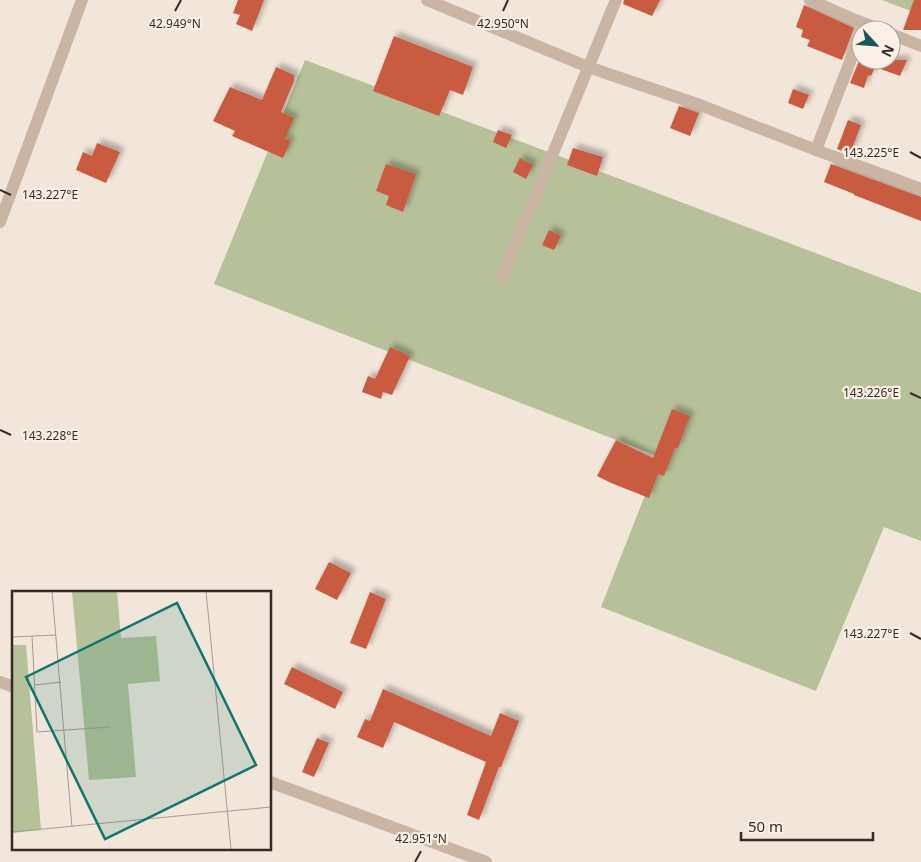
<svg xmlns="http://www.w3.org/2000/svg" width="921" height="862" font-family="'Noto Sans',sans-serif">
  <defs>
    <filter id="shadow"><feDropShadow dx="4.5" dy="-4.5" stdDeviation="2.5" flood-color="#0004"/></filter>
  </defs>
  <rect width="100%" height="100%" fill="#f2e5da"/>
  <g fill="#b6c199">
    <polygon points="882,0 921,0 921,15"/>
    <polygon points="305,60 921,293 921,541 884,527 816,691 601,607 660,457 214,284"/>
  </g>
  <g fill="#c95c41" filter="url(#shadow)">
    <polygon points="238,0 264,0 252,31 236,24 240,15 233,13"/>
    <polygon points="624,0 660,0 652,16 623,4"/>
    <polygon points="914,0 921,0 921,30 903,30"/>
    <polygon points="804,5 854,28 842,60 807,46 810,40 801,37 803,30 796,27"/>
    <polygon points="394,36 473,67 463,95 450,90 439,116 373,91"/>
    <polygon points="861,56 861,60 907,60 900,76 875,67 871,76 868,75 864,88 850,83"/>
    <polygon points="276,67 294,75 294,81 281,112 294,118 285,139 291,141 283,158 232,136 235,131 213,121 230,87 262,100"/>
    <polygon points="793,89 809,95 803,109 788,103"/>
    <polygon points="679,106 699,113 690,136 670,128"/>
    <polygon points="848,120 861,125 850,154 837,149"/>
    <polygon points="498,130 512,135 506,148 493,142"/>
    <polygon points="97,143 120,152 106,183 76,170 83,152 92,156"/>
    <polygon points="573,148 603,157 597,176 567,165"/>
    <polygon points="520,158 533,165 526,179 513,172"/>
    <polygon points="386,164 416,174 403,212 386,205 389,196 376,191"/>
    <polygon points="831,164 921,197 921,221 854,195 854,194 824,182"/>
    <polygon points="549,230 561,236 554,250 542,245"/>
    <polygon points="390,347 410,356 392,395 383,392 381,399 362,392 368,376 375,379"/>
    <polygon points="672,409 690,416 678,448 675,448 664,476 658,474 649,498 611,483 597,476 616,440 653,458"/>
    <polygon points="329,562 351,573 337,600 315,589"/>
    <polygon points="370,592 386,599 366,649 350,643"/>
    <polygon points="292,667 343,692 335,709 284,684"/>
    <polygon points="383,689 491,736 500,713 519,721 501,767 499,767 479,820 467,815 486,762 394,722 383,748 357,737 365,719 370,721"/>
    <polygon points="317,738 329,743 314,777 302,772"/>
  </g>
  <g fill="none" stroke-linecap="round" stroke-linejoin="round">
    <g stroke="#cab5a5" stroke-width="12">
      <polyline points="427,0 588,67 700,105 816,150 921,189"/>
      <polyline points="810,0 855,20 882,30"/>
      <polyline points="891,34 921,46"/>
      <polyline points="816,150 861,33"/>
      <polyline points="0,222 82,0"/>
      <polyline points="502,277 616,0"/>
      <polyline points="0,682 14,687"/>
      <polyline points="270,782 486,862"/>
    </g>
  </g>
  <path fill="none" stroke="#362b27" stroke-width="2" d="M175,11L181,0M503,11L508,0M910,152L921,158M0,190L11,195M910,393L921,398M0,430L11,435M910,633L921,639M415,862L421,851"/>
  <g transform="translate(12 591)">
    <rect width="259" height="259" fill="#f2e5da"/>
    <path d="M60,0H105L109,47L144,45L148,90L116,93L124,186L77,189ZM0,54H14L29,239L0,242Z" fill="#b6c199"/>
    <path fill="none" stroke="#a79b92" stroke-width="1" d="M40,0L60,236M194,0L219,258M20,45L25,141L98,136M0,46L44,44M23,94L49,91M0,241L259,216"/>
    <path fill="#0f766e" fill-opacity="0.15" stroke="#0f766e" stroke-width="2.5" d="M165,12L244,174L93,248L14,86Z"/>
    <rect width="259" height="259" fill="none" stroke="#362b27" stroke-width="2.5"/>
  </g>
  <g font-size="12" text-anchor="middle" fill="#362b27" stroke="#faf0e6" stroke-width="4.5" stroke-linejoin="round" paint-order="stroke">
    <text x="175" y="28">42.949°N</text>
    <text x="503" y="28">42.950°N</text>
    <text x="871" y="157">143.225°E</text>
    <text x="50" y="199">143.227°E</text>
    <text x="871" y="397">143.226°E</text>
    <text x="50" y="440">143.228°E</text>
    <text x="871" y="638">143.227°E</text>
    <text x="421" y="843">42.951°N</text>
  </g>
  <g transform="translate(876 45) rotate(116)"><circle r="24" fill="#faf0e6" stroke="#aca19a"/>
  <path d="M0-4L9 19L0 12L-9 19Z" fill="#1b5758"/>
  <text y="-8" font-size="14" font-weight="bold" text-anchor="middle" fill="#362b27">N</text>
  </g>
  <path d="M741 832v8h132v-8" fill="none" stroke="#362b27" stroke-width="2.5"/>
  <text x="748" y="832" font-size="15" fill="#362b27" stroke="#faf0e6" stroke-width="4" paint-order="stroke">50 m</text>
</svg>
